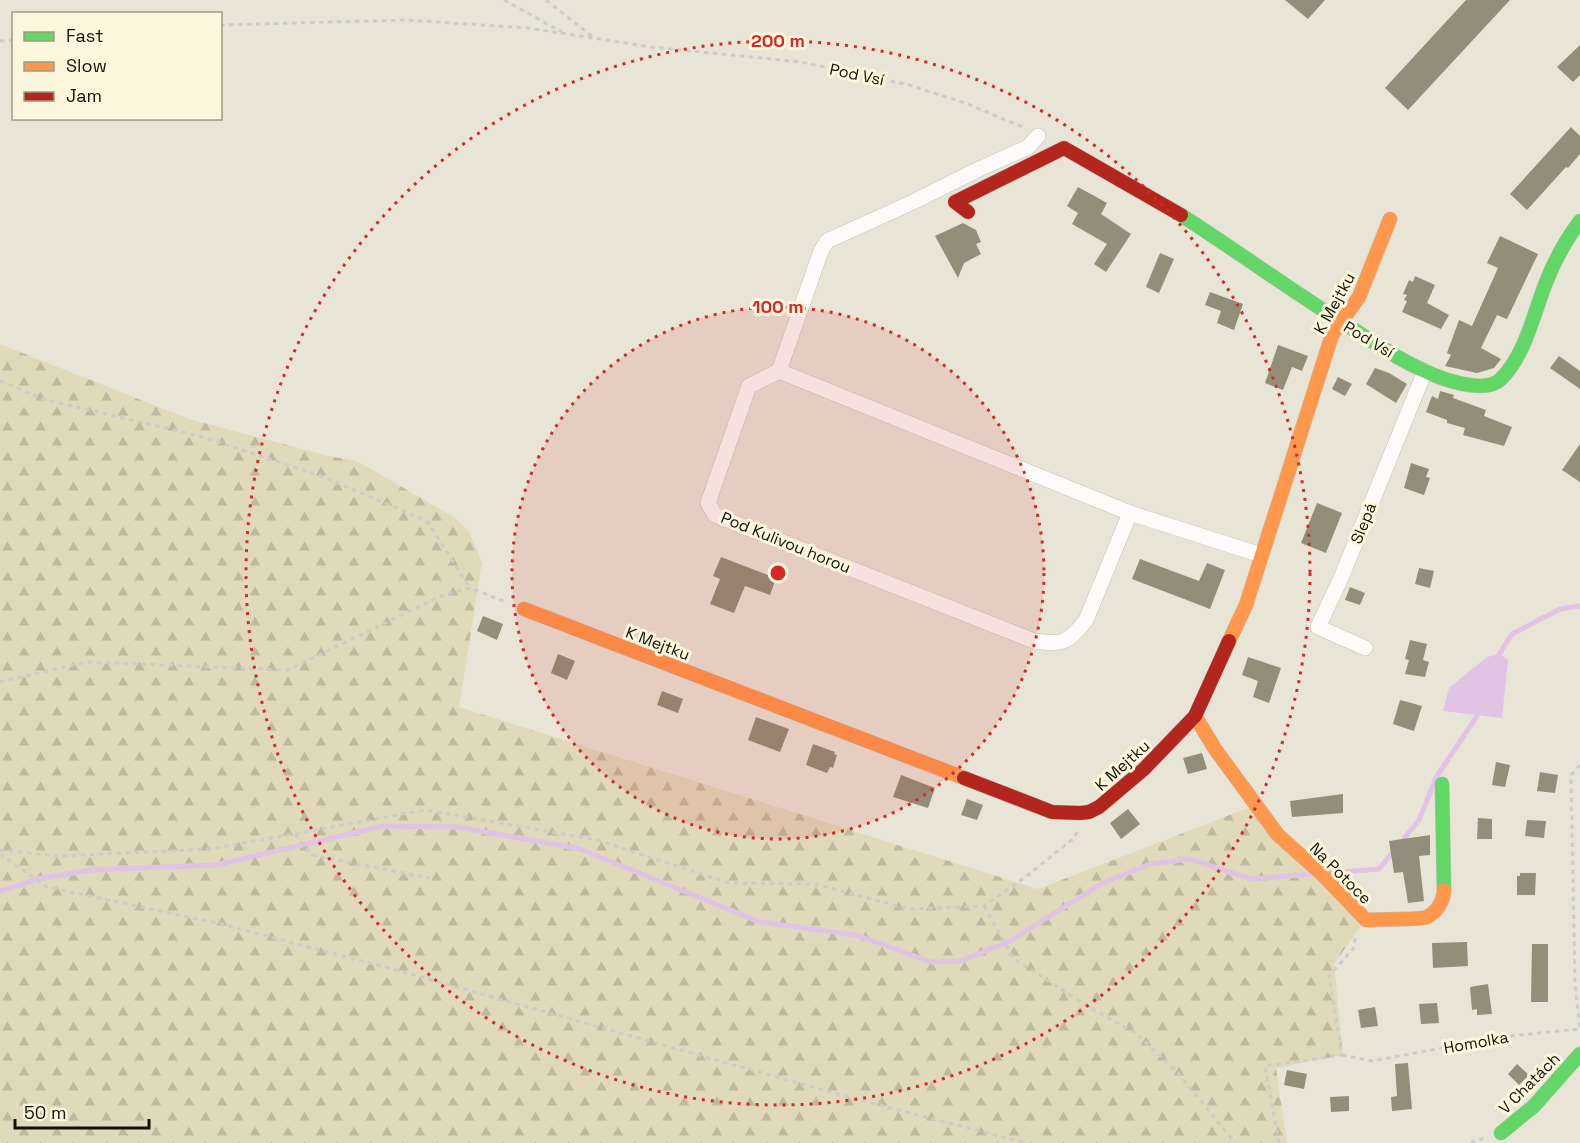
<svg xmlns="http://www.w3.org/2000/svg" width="1580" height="1143" font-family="'Space Grotesk',sans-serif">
  <defs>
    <pattern id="forest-firs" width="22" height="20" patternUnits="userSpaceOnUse" patternTransform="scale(1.5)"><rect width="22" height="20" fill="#e0daba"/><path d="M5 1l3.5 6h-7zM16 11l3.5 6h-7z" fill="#bfba9e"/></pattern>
  </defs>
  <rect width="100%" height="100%" fill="#e8e5d6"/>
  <polygon fill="url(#forest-firs)" points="0,344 189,419 328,456 357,461 457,519 469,532 482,562 459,707 1038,889 1253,806 1365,920 1334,964 1343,1055 1276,1068 1287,1143 0,1143"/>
  <polygon fill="#e0c3e5" points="1500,654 1508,660 1502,718 1443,711 1449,688 1487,657"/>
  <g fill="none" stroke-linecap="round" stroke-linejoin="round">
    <g stroke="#e0c3e5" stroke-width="5">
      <polyline points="1496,659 1512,634 1560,609 1580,606"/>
      <polyline points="1330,873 1379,869 1419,820 1437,776 1477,716 1477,711"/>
      <polyline points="0,891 38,879 91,870 216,865 384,826 458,827 580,849 760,922 856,935 931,962 961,961 1010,941 1101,884 1150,864 1189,859 1251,879 1312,874"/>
    </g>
  </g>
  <g fill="#918e7a">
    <polygon points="1285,0 1325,0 1308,19"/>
    <polygon points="1466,0 1510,0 1408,110 1385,88"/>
    <polygon points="1580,45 1580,75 1573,82 1557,67"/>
    <polygon points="1571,127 1580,136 1580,154 1568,168 1566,167 1527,210 1510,194"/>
    <polygon points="1078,187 1107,203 1101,214 1131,234 1106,272 1094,264 1107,244 1072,224 1078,213 1067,206"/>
    <polygon points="963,223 976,230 981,242 976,244 981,254 964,263 958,278 935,236"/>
    <polygon points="1500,236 1538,254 1507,319 1497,315 1481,348 1501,359 1494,368 1477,373 1445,366 1451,355 1447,353 1459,320 1472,326 1498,268 1487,263"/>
    <polygon points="1160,253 1174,259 1159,293 1146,287"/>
    <polygon points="1415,276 1435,285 1427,303 1449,315 1441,329 1402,312 1407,301 1404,300 1407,295 1403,294 1409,280 1413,282"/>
    <polygon points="1210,292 1243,304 1234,330 1217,323 1221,311 1205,305"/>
    <polygon points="1278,345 1308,356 1302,371 1292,367 1283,390 1265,383"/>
    <polygon points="1559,356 1580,371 1580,389 1550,368"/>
    <polygon points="1375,368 1389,373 1407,384 1396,403 1366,384"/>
    <polygon points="1338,377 1352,384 1345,396 1332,389"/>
    <polygon points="1440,391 1454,395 1453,398 1486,410 1484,416 1512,427 1504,446 1463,435 1465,428 1447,423 1447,420 1426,412 1432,396 1438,399"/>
    <polygon points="1580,444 1580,482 1562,470"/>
    <polygon points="1411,463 1429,469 1426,477 1430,478 1424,495 1404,488"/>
    <polygon points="1317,503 1342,513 1326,553 1301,543"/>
    <polygon points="721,557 776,578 770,595 745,586 734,613 710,604 720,579 713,576"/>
    <polygon points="1140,559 1199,581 1207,563 1225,570 1210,609 1132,579"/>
    <polygon points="1419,568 1434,571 1430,588 1415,584"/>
    <polygon points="1350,587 1365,593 1360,605 1345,600"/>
    <polygon points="483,616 503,624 497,640 477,631"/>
    <polygon points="1410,640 1427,644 1423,660 1429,662 1425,677 1405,674 1409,660 1405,659"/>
    <polygon points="558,654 575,661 567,680 551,673"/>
    <polygon points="1248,657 1281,668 1269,703 1253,697 1258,681 1242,675"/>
    <polygon points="662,691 683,699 678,713 657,705"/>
    <polygon points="1400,700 1422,706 1414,731 1393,724"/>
    <polygon points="756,717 789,729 780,752 748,740"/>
    <polygon points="813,744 835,752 834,754 837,755 833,768 830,767 827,773 806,765"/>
    <polygon points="1202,753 1207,769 1188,774 1183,758"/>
    <polygon points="1496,762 1510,765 1505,787 1492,785"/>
    <polygon points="1540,772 1558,775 1555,793 1537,791"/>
    <polygon points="901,775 935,788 928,808 893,797"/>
    <polygon points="1343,794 1343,813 1292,817 1290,801"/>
    <polygon points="967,799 983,805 977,820 961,815"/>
    <polygon points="1128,809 1140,824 1121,839 1110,823"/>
    <polygon points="1478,818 1492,819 1492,839 1477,839"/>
    <polygon points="1527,820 1546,821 1544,838 1525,836"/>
    <polygon points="1430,835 1430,855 1419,856 1424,901 1408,903 1403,872 1394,873 1389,841"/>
    <polygon points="1520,873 1536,873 1535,895 1517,895 1517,876 1520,876"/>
    <polygon points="1467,942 1468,966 1433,968 1432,943"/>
    <polygon points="1532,944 1548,944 1548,1002 1531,1002"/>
    <polygon points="1488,984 1492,1014 1477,1015 1477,1009 1472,1010 1470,987"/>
    <polygon points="1437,1003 1439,1023 1421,1024 1419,1004"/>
    <polygon points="1375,1007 1378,1026 1361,1028 1358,1010"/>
    <polygon points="1408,1063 1412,1109 1392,1111 1391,1097 1397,1096 1395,1064"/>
    <polygon points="1517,1064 1529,1075 1519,1085 1508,1074"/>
    <polygon points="1287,1070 1307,1074 1304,1089 1284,1085"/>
    <polygon points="1349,1096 1349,1111 1331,1112 1330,1097"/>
  </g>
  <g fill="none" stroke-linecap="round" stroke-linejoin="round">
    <g stroke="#c5c2b7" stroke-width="16">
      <g id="street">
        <polyline points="779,371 821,251 827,241 913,202 977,170 1028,147 1038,136"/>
        <path d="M1130,513L1086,620C1069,643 1062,645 1034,641L715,515L708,503L749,386L779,371L1130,513L1261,555"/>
        <polyline points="1365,648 1318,627 1341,578 1425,371"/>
      </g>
    </g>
    <g stroke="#c5c2b7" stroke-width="15">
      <g id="fast">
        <path d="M1181,215C1240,253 1296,294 1356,331C1378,345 1399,360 1423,370C1441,379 1485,395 1501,379C1525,355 1533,316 1545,285C1554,261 1565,241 1580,221"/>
        <polyline points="1442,784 1444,890"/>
        <polyline points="1501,1133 1534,1106 1580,1054"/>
      </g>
    </g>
    <g stroke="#c5c2b7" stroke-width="15">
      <g id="slow">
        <polyline points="524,609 964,778"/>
        <polyline points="1229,641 1246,605 1332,335 1359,297 1390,219"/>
        <path d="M1195,716L1215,749L1278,835L1323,875L1366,920C1376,919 1421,920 1427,917C1437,912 1444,900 1444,890"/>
      </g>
    </g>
    <g stroke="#c5c2b7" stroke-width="15">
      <g id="jam">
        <polyline points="968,212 955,202 1064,148 1181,215"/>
        <polyline points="964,778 1052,812 1080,813 1089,812 1099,807 1144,769 1195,716 1229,641"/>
      </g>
    </g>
    <g stroke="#ccccc8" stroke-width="3" stroke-dasharray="4.5 4.5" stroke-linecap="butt">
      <polyline points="504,0 562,32"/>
      <polyline points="546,0 593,37"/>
      <polyline points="220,25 406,20 528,28 651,47 801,62 909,85 965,103 1025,128"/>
      <polyline points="0,41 14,40"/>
      <polyline points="0,381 46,400 196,435 321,476 427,521 470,588"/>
      <polyline points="0,682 87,662 288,670 443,595 470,588 506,602"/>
      <polyline points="1580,765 1571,775 1575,984 1580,1028"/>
      <polyline points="295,834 312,855 429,878"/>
      <polyline points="0,850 60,856 211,849 425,810 597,840 729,883 815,884 909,909 984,906 1028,875 1074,838 1077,832"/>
      <polyline points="0,854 47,887 217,923 400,971 841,1095 1026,1143"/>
      <polyline points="984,906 1014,959 1089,1007 1137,1034 1179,1074 1235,1143"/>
      <polyline points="1342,1055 1373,1061 1500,1037 1580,1029"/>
      <polyline points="1279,1143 1265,1066 1342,1055 1329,976 1353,949 1356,935"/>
      <polyline points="1471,1143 1485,1138"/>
    </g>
    <use href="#street" stroke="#fcfbf9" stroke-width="15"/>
    <use href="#fast" stroke="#63d668" stroke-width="14"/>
    <use href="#slow" stroke="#ff974d" stroke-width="14"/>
    <use href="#jam" stroke="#b3261e" stroke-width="14"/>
  </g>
  <circle cx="778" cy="573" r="266" fill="#d62828" fill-opacity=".12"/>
  <g fill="none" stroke="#d62828" stroke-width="3" stroke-dasharray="3 6">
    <circle cx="778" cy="573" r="266"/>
    <circle cx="778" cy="573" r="532"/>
  </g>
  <g text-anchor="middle" stroke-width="6" stroke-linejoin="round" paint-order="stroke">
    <g font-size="16" fill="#131108" stroke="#fcf7dc">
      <text transform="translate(857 74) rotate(12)" y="6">Pod Vsí</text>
      <text transform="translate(1334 303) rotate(-61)" y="6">K Mejtku</text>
      <text transform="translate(1369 339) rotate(31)" y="6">Pod Vsí</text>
      <text transform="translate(1363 523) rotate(-68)" y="6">Slepá</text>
      <text transform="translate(786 542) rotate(22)" y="6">Pod Kulivou horou</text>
      <text transform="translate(658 643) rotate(21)" y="6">K Mejtku</text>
      <text transform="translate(1122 765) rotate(-42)" y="6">K Mejtku</text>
      <text transform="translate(1341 873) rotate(45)" y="6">Na Potoce</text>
      <text transform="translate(1476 1042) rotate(-10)" y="6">Homolka</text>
      <text transform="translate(1529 1083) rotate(-45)" y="6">V Chatách</text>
    </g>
  </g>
  <circle cx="778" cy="573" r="9" fill="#d62828" stroke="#fcf7dc" stroke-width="3"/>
  <g font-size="18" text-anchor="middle" font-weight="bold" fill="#d62828" stroke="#fcf7dc" stroke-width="6" stroke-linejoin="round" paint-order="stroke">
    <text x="778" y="47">200 m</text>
    <text x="778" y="313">100 m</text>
  </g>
  <rect x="12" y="12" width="210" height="108" fill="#fcf7dc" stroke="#9f9b87" stroke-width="1.5"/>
  <rect x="24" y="32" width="30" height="9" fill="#63d668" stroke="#9f9b87" stroke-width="1.5"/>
  <text x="66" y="42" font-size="18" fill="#131108">Fast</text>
  <rect x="24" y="62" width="30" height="9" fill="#ff974d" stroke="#9f9b87" stroke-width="1.5"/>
  <text x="66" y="72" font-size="18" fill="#131108">Slow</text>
  <rect x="24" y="92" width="30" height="9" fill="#b3261e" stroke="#9f9b87" stroke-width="1.5"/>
  <text x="66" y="102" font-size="18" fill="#131108">Jam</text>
  <path d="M15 1119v9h134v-9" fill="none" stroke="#131108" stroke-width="3"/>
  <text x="24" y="1119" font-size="18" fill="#131108" stroke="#fcf7dc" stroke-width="4.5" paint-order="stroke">50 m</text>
</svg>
